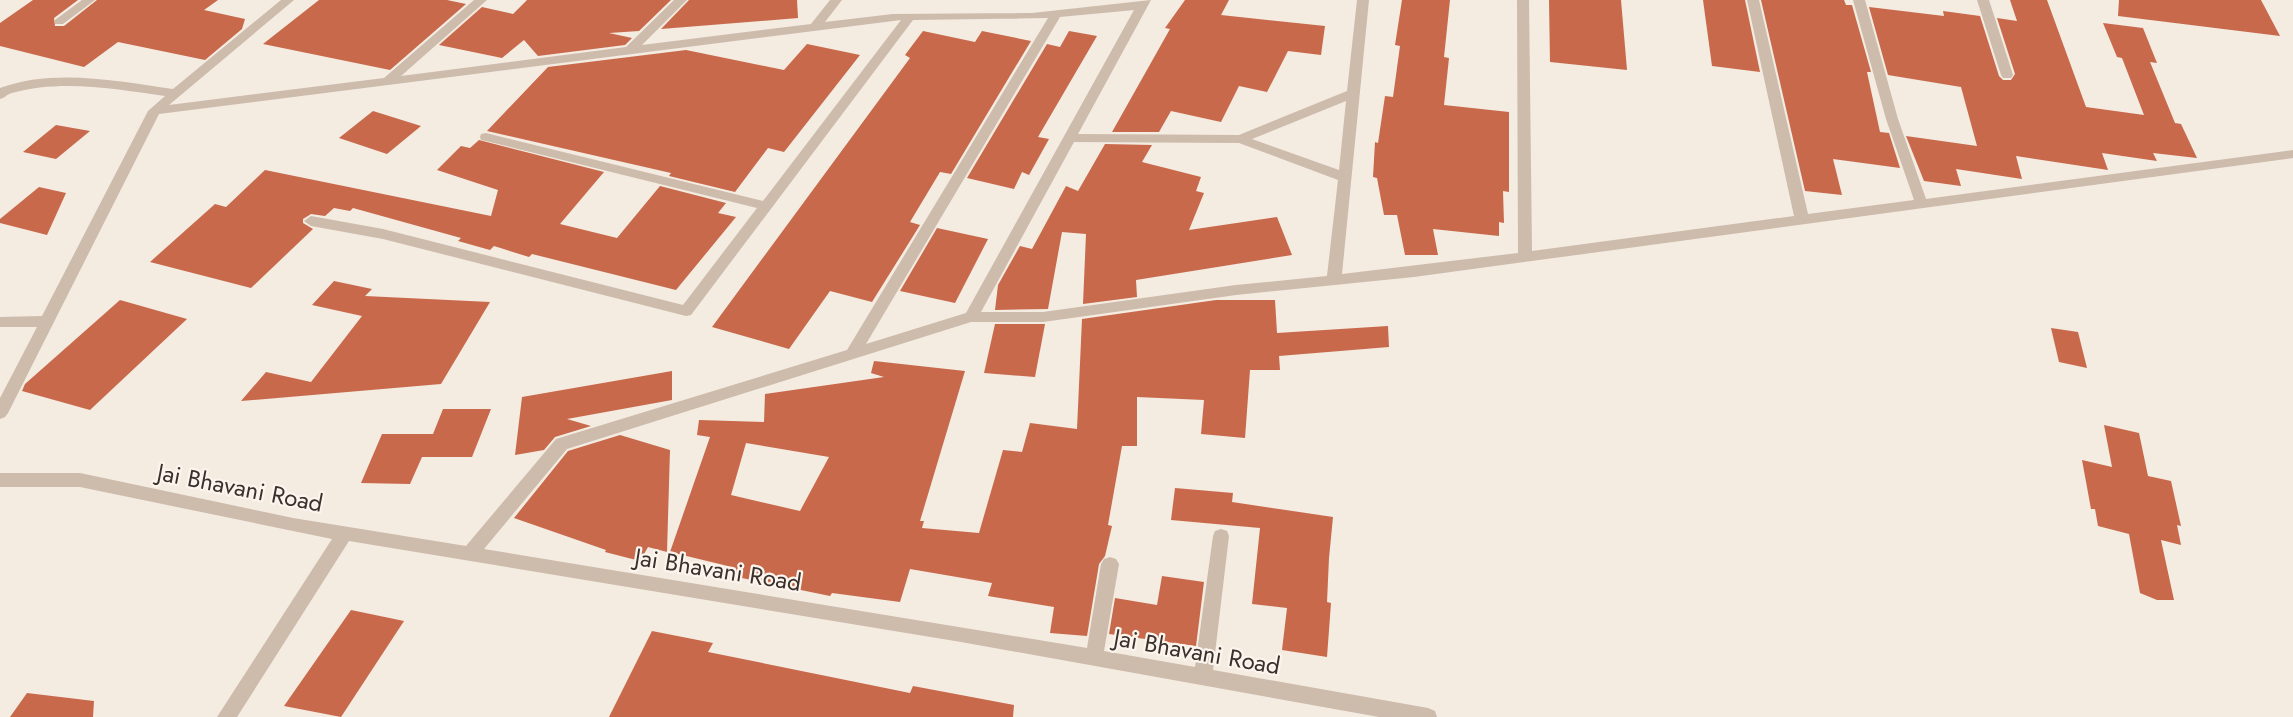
<svg xmlns="http://www.w3.org/2000/svg" width="2293" height="717" font-family="Jost,sans-serif">
  <rect width="100%" height="100%" fill="#f4ebe1"/>
  <g fill="#c8694b" fill-rule="evenodd">
    <polygon points="33,0 78,0 54,18 55,26 64,26 97,0 218,0 204,10 245,19 242,29 205,60 118,42 84,67 0,46 0,23"/>
    <polygon points="319,0 447,0 466,4 390,70 263,44"/>
    <polygon points="527,0 671,0 639,31 609,33 632,38 625,45 538,56 524,40 502,58 439,45 482,7 513,14"/>
    <polygon points="689,0 797,0 798,18 661,29"/>
    <polygon points="1185,0 1229,0 1221,15 1325,26 1321,55 1288,51 1267,92 1239,86 1221,122 1171,111 1159,132 1112,132 1170,29 1165,28"/>
    <polygon points="1402,0 1450,0 1444,57 1449,58 1444,105 1509,112 1509,192 1503,191 1504,223 1499,222 1499,236 1433,229 1438,255 1405,255 1397,215 1384,215 1377,178 1373,177 1375,142 1378,143 1385,96 1393,97 1400,46 1395,45"/>
    <polygon points="1549,0 1621,0 1627,70 1550,62"/>
    <polygon points="1703,0 1745,0 1760,72 1712,66"/>
    <polygon points="1761,0 1844,0 1846,5 1852,5 1871,72 1867,72 1880,132 1889,133 1900,168 1833,159 1842,195 1805,191"/>
    <polygon points="2010,0 2047,0 2086,107 2144,115 2122,58 2117,57 2103,23 2143,28 2157,63 2150,62 2175,123 2181,124 2197,158 2153,153 2157,161 2102,153 2108,170 2016,156 2022,179 1956,169 1961,186 1924,181 1906,136 1977,146 1961,87 1888,75 1869,7 1944,16 1943,11 1980,16 1999,76 2003,80 2011,80 2015,74 1997,18 2017,21"/>
    <polygon points="2119,0 2261,0 2280,36 2118,16"/>
    <polygon points="923,31 975,42 982,31 1031,41 951,174 940,172 910,222 920,225 872,302 830,291 789,349 712,327 910,58 905,55"/>
    <polygon points="1069,31 1097,36 1038,137 1049,139 1029,175 1022,172 1014,189 967,178 1047,44 1060,47"/>
    <polygon points="807,44 860,55 784,152 768,148 735,192 669,176 671,173 487,131 548,67 686,50 784,70"/>
    <polygon points="373,111 421,126 387,154 339,138"/>
    <polygon points="56,125 90,131 56,159 23,152"/>
    <polygon points="479,140 604,172 560,224 617,238 660,186 726,203 718,213 736,217 676,290 532,254 529,257 494,246 490,250 458,241 461,238 353,208 350,211 334,208 325,216 311,214 303,219 303,223 313,229 251,288 150,262 215,204 226,207 265,170 491,216 498,190 437,170 461,146 470,148"/>
    <polygon points="1105,144 1152,145 1142,162 1201,177 1196,191 1204,193 1189,230 1277,217 1292,255 1136,280 1137,297 1083,304 1086,234 1062,232 1048,309 995,310 998,285 1020,246 1032,249 1066,186 1078,191"/>
    <polygon points="39,187 66,193 47,235 0,223 0,219"/>
    <polygon points="937,228 988,239 955,303 900,291"/>
    <polygon points="334,281 372,289 365,296 490,302 441,384 241,401 266,372 311,382 362,316 312,305"/>
    <polygon points="120,300 187,319 90,410 22,391 25,384"/>
    <path d="M1216,300H1275L1277,333L1388,326L1389,347L1279,356L1280,370H1250L1245,438L1201,434L1204,400L1137,397V446H1122L1108,525L1112,526L1105,556L1099,564L1087,636L1050,633L1054,607L988,596L992,583L910,569L900,602L832,593L830,596L732,576L736,568L670,552L710,437L697,435L699,420L764,422L765,394L884,377L871,373L874,361L965,371L920,521H924L922,528L979,533L1003,450L1022,452L1030,423L1077,429L1082,319ZM746,443L829,457L800,511L731,495Z"/>
    <polygon points="995,324 1045,324 1035,377 984,373"/>
    <polygon points="2051,328 2078,332 2087,368 2059,362"/>
    <polygon points="672,371 672,400 567,419 591,426 555,437 544,450 515,455 522,397"/>
    <polygon points="443,409 491,409 472,457 422,457 410,484 361,483 382,434 433,434"/>
    <polygon points="2104,425 2139,433 2148,476 2171,481 2181,526 2177,525 2181,545 2161,540 2174,600 2157,600 2140,593 2129,534 2098,526 2095,509 2091,509 2082,460 2112,467"/>
    <polygon points="620,435 670,450 667,552 648,547 640,561 605,552 606,550 514,518 568,451"/>
    <polygon points="1175,488 1233,493 1232,502 1333,517 1329,558 1327,602 1331,603 1327,657 1282,650 1287,608 1252,604 1260,528 1171,520"/>
    <polygon points="1162,576 1204,582 1196,646 1109,634 1115,598 1157,605"/>
    <polygon points="351,610 404,621 341,717 284,706"/>
    <polygon points="652,631 713,643 708,652 910,693 913,686 1014,705 1013,717 609,717"/>
    <polygon points="27,693 94,701 93,717 10,717"/>
  </g>
  <g fill="none" stroke-linecap="round" stroke-linejoin="round">
    <g fill="#cdbbac" fill-rule="evenodd">
      <polygon points="82,0 95,0 63,24 55,24 55,20"/>
      <path d="M281,0H294L169,105L384,78L474,0H487L401,76L626,47L674,0H687L642,45L811,24L830,0H842L825,22L893,14L1032,13L1151,0L1078,134L1239,135L1347,91L1357,0H1369L1342,274L1518,253L1517,0H1529L1532,251L1794,216L1747,0H1759L1808,214L1914,200L1886,119L1853,0H1865L1898,119L1926,199L2293,150V158L1414,277L1236,295L1043,322H971L567,449L484,549L1087,648L1101,564L1104,559L1110,557L1116,559L1119,564L1104,651L1195,667L1213,536L1215,531L1221,529L1227,531L1229,536L1213,670L1428,708L1435,711L1437,717H1379L961,642L349,541L237,717H217L332,539L80,487H0V473H80L293,518L466,546L556,439L847,350L1048,18L913,20L691,315L686,316L383,239L311,226L304,221L311,216L383,229L683,305L757,208L486,141L481,140L480,137L481,134L486,133L763,201L901,20L159,114L8,413L5,417L0,419V398L37,327H0V317L42,316L148,111L165,96C115,89 62,79 12,93C7,94 5,98 0,99V88C53,68 119,81 173,89ZM1134,10L966,313L866,344L1060,17ZM1346,101L1339,170L1252,139ZM1074,142L1239,143L1338,180L1327,276L1236,285L1043,312H981Z"/>
      <polygon points="1977,0 1989,0 2013,75 2011,78 2003,78 2001,75"/>
    </g>
  </g>
  <g text-anchor="middle" stroke-width="4.5" stroke-linejoin="round" paint-order="stroke">
    <g font-size="24" fill="#3b302b" stroke="#fbf5ee">
      <text transform="translate(240 488) rotate(11)" y="8">Jai Bhavani Road</text>
      <text transform="translate(718 570) rotate(9)" y="8">Jai Bhavani Road</text>
      <text transform="translate(1197 652) rotate(10)" y="8">Jai Bhavani Road</text>
    </g>
  </g>
</svg>
